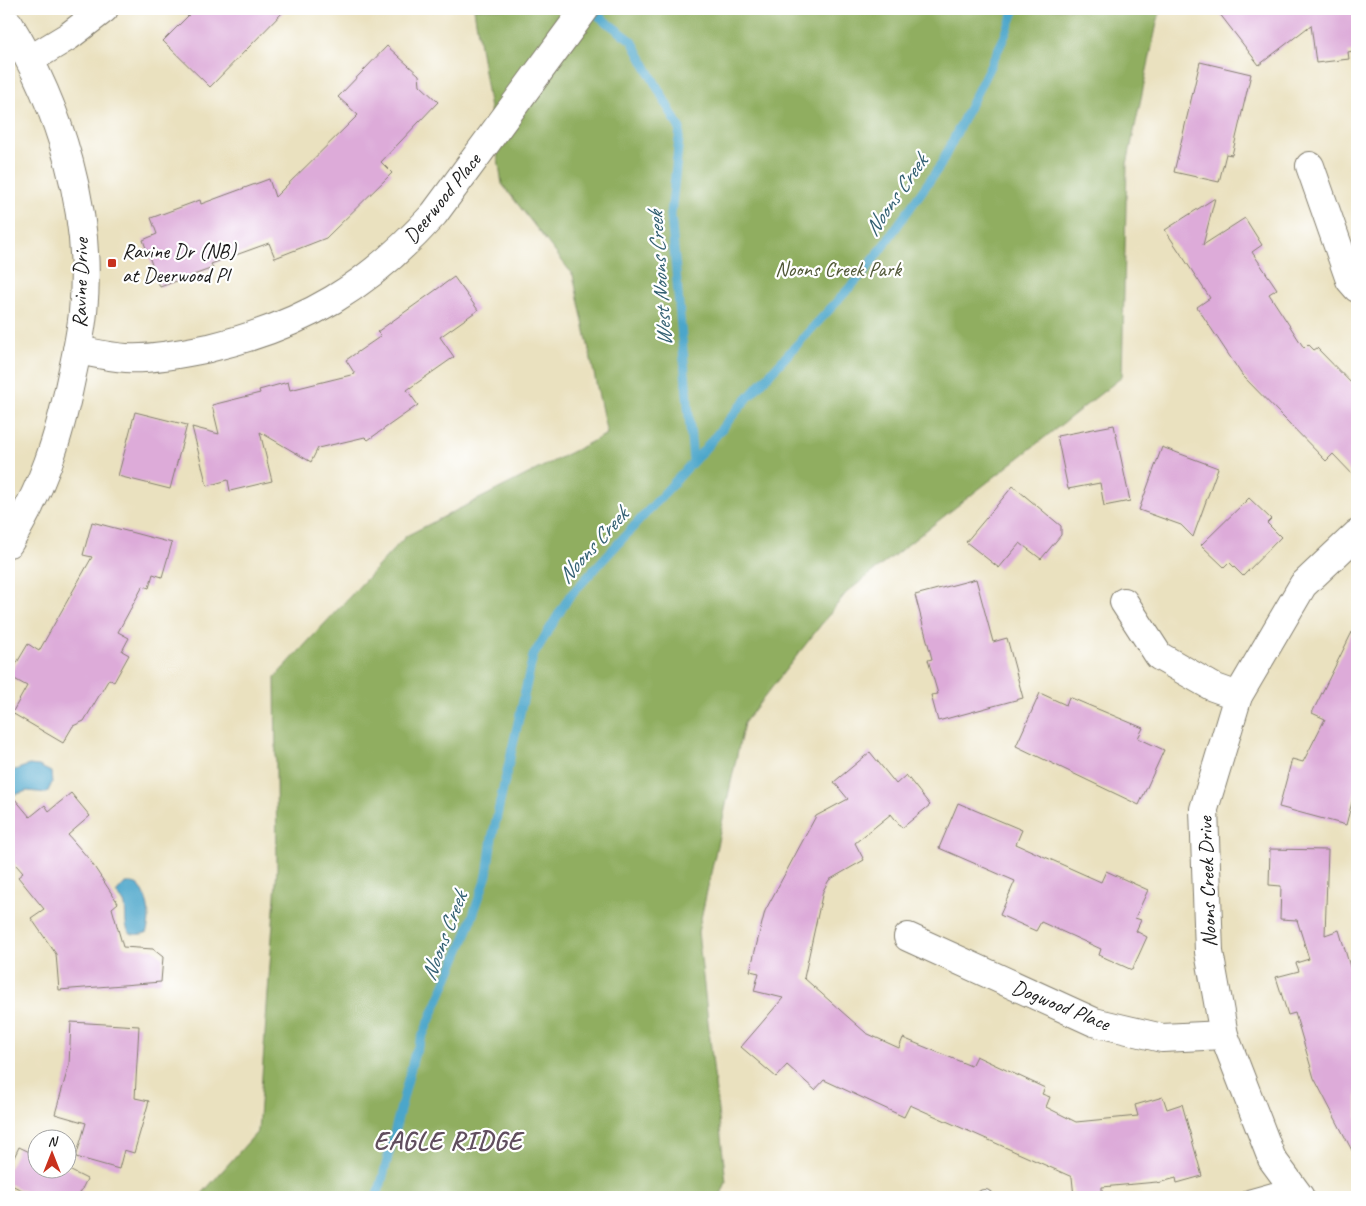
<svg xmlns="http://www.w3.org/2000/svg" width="1366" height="1206" font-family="Caveat,sans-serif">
  <rect width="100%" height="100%" fill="#fff"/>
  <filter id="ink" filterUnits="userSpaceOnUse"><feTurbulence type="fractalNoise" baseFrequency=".02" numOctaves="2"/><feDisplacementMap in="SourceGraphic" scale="10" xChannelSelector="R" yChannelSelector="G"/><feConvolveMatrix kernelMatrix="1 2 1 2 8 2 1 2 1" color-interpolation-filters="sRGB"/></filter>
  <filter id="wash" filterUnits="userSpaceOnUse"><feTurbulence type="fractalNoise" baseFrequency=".0096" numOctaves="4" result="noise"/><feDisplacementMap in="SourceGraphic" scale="20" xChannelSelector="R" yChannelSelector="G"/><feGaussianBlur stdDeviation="1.12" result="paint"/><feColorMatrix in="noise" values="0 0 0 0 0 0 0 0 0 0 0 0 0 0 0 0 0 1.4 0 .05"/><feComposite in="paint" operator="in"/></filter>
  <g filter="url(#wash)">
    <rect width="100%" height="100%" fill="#eae1bf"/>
    <polygon fill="#90ae61" stroke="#56653e" points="474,9 1160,9 1127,164 1122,377 846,593 744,723 698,932 726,1182 720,1197 199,1197 258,1131 277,868 275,677 406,536 607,434 573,275 502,184"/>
    <g fill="#4ca6ca" stroke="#346173">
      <polygon points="29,765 39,766 51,772 52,783 47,793 27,791 17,794 9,793 9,772"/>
      <path d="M125,883C130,883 136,882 140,887C148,897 152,921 146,933C121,940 127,921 125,906C124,901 119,897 116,893Z"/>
    </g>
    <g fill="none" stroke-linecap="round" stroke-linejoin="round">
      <g stroke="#4ca6ca" stroke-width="9">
        <polyline points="589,9 632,41 680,129 671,215 693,461"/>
        <polyline points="376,1197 381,1184 414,1056 465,938 487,875 492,838 533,656 569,597 703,451 744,402 866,270 940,166 1004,38 1015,9"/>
      </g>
    </g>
    <g id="blocks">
      <g fill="#ddabd9">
        <polygon points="195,9 286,9 210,87 163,41"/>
        <polygon points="1216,9 1357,9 1357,50 1348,52 1349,59 1316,63 1311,25 1259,65"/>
        <polygon points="387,46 419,75 420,85 438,102 381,162 392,173 326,238 275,258 269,243 211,264 213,268 160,287 143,240 157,234 151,218 200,200 201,204 269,179 275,197 358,115 338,97"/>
        <polygon points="1200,62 1251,74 1232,155 1226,154 1219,182 1174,172"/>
        <polygon points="1215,198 1203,245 1245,218 1262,245 1252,252 1277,289 1269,294 1304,348 1308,344 1314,350 1317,348 1357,389 1357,479 1333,454 1326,461 1242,375 1197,307 1210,298 1165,230"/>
        <polygon points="454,277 478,310 440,337 454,357 407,390 418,405 368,440 365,437 318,448 311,462 260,432 272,481 230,491 228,480 207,486 192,427 219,434 212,405 260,393 259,390 288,382 290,390 355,374 346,360 381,336 377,332"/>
        <polygon points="135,412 187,425 170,489 118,476"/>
        <polygon points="1114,425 1130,501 1104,506 1100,483 1068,489 1057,436"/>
        <polygon points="1162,447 1218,468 1193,537 1181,525 1139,510"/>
        <polygon points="1013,486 1061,526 1061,535 1041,559 1020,543 999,568 966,542"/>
        <polygon points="1249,498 1271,519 1267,523 1281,537 1243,576 1229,562 1224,567 1201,545"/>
        <polygon points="92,522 172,543 162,577 153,574 149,588 143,586 118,632 129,638 122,651 129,655 114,682 109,679 84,721 73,726 63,743 12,713 27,686 9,676 28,644 39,651 92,557 83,555"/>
        <polygon points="976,579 993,642 1007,638 1023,698 938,721 931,695 938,694 928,660 932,659 915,595"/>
        <polygon points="1357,622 1357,783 1346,825 1279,807 1292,759 1303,762 1325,719 1312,713"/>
        <polygon points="1040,693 1066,705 1069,697 1143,728 1138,738 1164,750 1139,805 1016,746"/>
        <polygon points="870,752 896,784 906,775 930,805 902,828 891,814 855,843 864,860 829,880 823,891 804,978 866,1033 899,1048 903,1038 971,1066 976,1056 1045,1088 1042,1094 1050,1097 1046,1107 1076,1122 1138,1116 1135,1105 1163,1097 1167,1109 1182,1104 1202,1176 1177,1183 1176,1178 1158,1183 1157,1182 1102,1187 1102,1197 1074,1197 1072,1177 910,1105 904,1117 824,1080 815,1090 787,1065 776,1077 741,1047 783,998 754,991 759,973 750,971 765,911 816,816 848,799 834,782"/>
        <polygon points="9,792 30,817 45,805 49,811 71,793 90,816 68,835 89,859 118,903 112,908 123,947 153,949 163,957 161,982 59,990 56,954 31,918 44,909 18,877 23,873 9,857"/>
        <polygon points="958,803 1022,830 1016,844 1101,882 1106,871 1148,890 1135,918 1141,920 1136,931 1147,937 1132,970 1099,955 1101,949 1041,922 1036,931 1000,915 1015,881 939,848"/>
        <polygon points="1270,849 1328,850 1325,935 1339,930 1357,990 1357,1160 1314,1078 1295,1013 1288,1015 1276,977 1299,971 1296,963 1309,959 1297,920 1280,919 1281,886 1269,885"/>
        <polygon points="71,1022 139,1026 135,1098 149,1101 134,1153 124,1150 119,1169 76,1157 86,1123 55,1114 69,1065"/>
        <polygon points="19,1147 38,1156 38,1168 65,1168 87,1179 78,1197 37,1197 9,1184 9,1168"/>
      </g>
    </g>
  </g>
  <g filter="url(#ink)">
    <use href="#blocks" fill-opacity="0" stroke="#837e6e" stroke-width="1"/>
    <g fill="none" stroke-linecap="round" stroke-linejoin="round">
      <g stroke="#837e6e" stroke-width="16">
        <g id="service">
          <polyline points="984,1197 985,1197"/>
          <polyline points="1248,1197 1291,1185"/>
        </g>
      </g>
      <g stroke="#837e6e" stroke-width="30">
        <g id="minor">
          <polyline points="31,59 69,36 104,9"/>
          <polyline points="1310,166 1350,280 1357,288"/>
          <path d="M77,350C93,353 110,357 126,358C150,360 185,353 209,348C305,325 368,287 434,214L585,9"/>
          <polyline points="1124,602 1159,656 1213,687 1238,696"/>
          <polyline points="908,937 1094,1022 1162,1038 1224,1035"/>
        </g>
      </g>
      <g stroke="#837e6e" stroke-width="30">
        <g id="tertiary">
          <path d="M9,24C60,106 93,214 83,312C81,334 76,356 71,379C58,442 43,487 9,543"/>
          <polyline points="1300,1197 1272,1159 1224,1035 1209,952 1204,809 1238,696 1303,585 1357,534"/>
        </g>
      </g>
      <use href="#service" stroke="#fff" stroke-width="14"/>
      <use href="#minor" stroke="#fff" stroke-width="28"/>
      <use href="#tertiary" stroke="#fff" stroke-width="28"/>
    </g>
  </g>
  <rect fill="#c8321e" stroke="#fff" stroke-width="2" x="107" y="258" width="10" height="10" rx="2.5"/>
  <g text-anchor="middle" stroke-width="4.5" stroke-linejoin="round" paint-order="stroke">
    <g font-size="21" fill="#1c1c1c" stroke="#fff">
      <text transform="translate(442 198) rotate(-51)" y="7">Deerwood Place</text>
      <text transform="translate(80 283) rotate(-89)" y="7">Ravine Drive</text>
      <text transform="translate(1207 882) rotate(-92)" y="7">Noons Creek Drive</text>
      <text transform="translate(1061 1005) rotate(22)" y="7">Dogwood Place</text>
    </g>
    <g font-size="21" fill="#1c1c1c" stroke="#fff" text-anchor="start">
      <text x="122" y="258">Ravine Dr (NB)<tspan x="122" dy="24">at Deerwood Pl</tspan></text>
    </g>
    <g font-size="21" fill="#525939" stroke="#fff">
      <text x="838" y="276">Noons Creek Park</text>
    </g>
    <g font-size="22" font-style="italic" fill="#346173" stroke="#fff">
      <text transform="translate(895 195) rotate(-55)" y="8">Noons Creek</text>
      <text transform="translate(659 279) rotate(-94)" y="8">West Noons Creek</text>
      <text transform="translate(592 545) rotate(-48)" y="8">Noons Creek</text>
      <text transform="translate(443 936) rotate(-69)" y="8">Noons Creek</text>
    </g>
    <g font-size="26" font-weight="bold" letter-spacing="1" fill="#604e5e" stroke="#fff">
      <text x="448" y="1149">EAGLE RIDGE</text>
    </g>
  </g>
  <rect width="1366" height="1206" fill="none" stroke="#fff" stroke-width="30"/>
  <g transform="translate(52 1154)"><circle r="24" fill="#ffffff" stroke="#a4a4a4"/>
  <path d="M0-4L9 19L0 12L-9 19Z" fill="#c8321e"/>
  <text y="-8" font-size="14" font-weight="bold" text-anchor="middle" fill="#1c1c1c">N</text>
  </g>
</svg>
